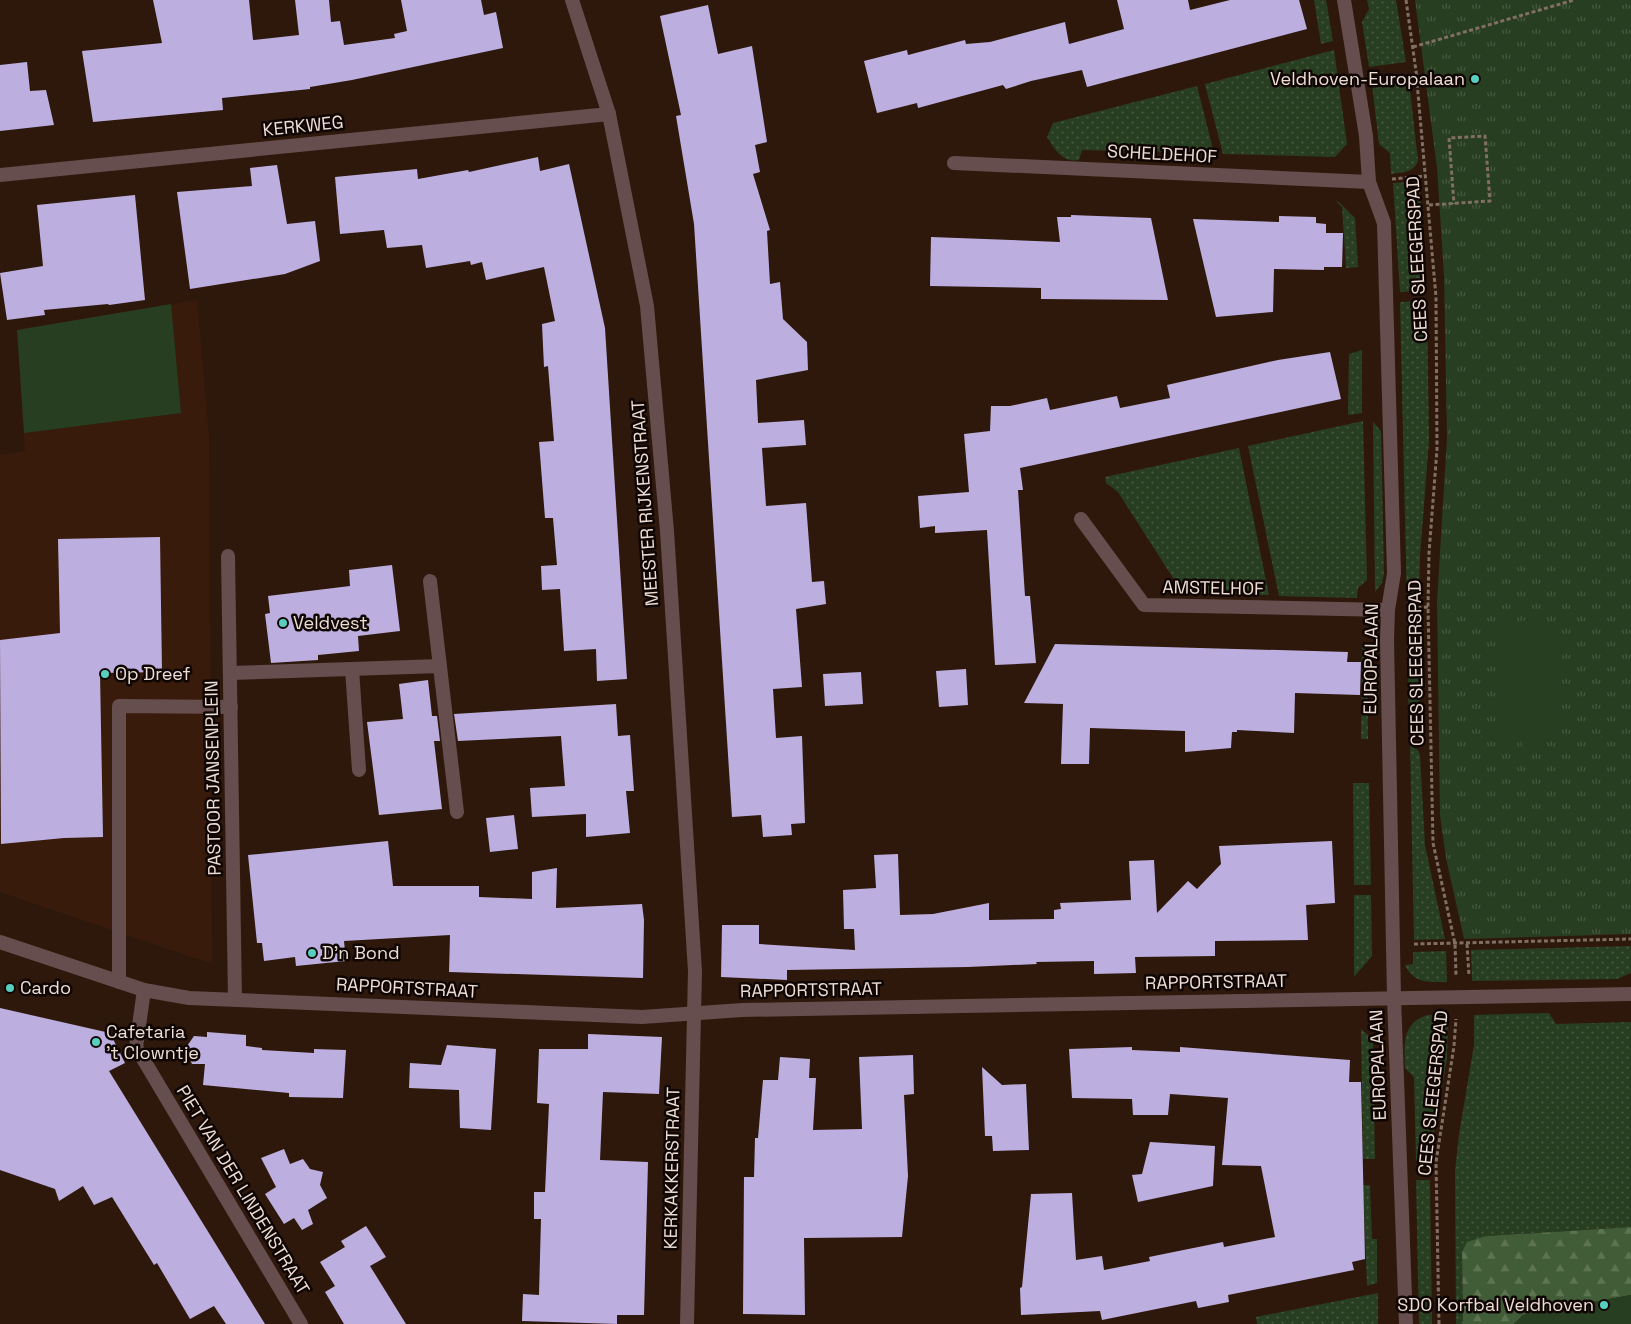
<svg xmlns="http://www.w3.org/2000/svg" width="1631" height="1324" font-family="'Space Grotesk',sans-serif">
  <defs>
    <pattern id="grass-dots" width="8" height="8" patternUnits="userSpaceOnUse" patternTransform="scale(1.25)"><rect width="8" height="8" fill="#283e20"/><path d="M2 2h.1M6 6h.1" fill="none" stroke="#485940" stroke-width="1.8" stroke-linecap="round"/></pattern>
    <pattern id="forest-firs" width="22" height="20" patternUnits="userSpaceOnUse" patternTransform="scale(1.25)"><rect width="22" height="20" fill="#415d37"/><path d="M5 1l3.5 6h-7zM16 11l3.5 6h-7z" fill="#5d7453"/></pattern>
    <pattern id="park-tufts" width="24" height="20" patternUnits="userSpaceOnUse" patternTransform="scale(1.25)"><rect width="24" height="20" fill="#283e20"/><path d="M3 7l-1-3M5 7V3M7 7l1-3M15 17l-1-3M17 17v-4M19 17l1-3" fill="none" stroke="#485940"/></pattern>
  </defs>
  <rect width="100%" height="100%" fill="#2e180c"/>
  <polygon fill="#381b0b" points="197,300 209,434 212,964 0,892 0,455 25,451 17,330"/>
  <g fill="url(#grass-dots)">
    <polygon points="1314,0 1326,0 1333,41 1321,44"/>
    <polygon points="1367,0 1396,0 1406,62 1369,67 1362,22 1369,9"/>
    <polygon points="1334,50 1347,144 1335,157 1223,154 1205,84"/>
    <path d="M1409,81L1418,161C1413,173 1403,172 1391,174L1390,153L1379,144L1372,85Z"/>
    <path d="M1197,86L1214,153L1082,150L1079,160C1063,163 1055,150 1047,137L1053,123Z"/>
    <polygon points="1411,182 1417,185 1420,191 1426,282 1418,291 1400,292 1393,183"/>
    <polygon points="1336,201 1339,202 1355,218 1358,267 1346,268 1342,207"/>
    <polygon points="1420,301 1427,307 1429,440 1420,557 1419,602 1415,605 1407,606 1400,302"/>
    <polygon points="1362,350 1362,413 1348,415 1349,354"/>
    <polygon points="1363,421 1367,580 1358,588 1357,598 1279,596 1248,446"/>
    <polygon points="1373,422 1381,431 1384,574 1382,583 1375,592"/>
    <polygon points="1239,448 1269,595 1197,593 1182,588 1173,578 1118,492 1106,483 1105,477"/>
    <polygon points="1407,616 1418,618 1418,621 1420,727 1409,735"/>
    <polygon points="1362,645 1367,649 1368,739 1361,739"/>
    <polygon points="1410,746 1418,750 1420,755 1425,845 1445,939 1414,940"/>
    <polygon points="1353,783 1369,783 1371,885 1354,885"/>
    <polygon points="1354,895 1371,895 1372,956 1354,977"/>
    <polygon points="1631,946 1631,973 1617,979 1472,981 1471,950"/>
    <path d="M1446,951L1447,982C1429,982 1414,984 1405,965L1413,964V952Z"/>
    <polygon points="1549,1013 1556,1024 1631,1022 1631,1227 1486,1236 1462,1252 1463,1324 1456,1324 1455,1171 1459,1134 1474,1045 1474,1015"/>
    <path d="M1428,1015H1448L1447,1059L1430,1156L1427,1160L1416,1161L1414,1077L1405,1068C1404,1045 1402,1022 1428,1015Z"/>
    <polygon points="1361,1029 1373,1039 1375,1159 1363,1159"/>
    <polygon points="1416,1180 1430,1180 1432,1324 1419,1324"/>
    <polygon points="1363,1185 1370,1185 1372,1239 1377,1239 1377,1283 1367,1286"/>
    <polygon points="1378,1293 1378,1324 1257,1324 1256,1317"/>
  </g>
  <polygon fill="url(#forest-firs)" points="1631,1227 1631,1295 1523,1315 1514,1324 1463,1324 1462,1252 1467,1242 1486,1236"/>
  <polygon fill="url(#park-tufts)" points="1415,0 1631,0 1631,934 1464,939 1446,858 1440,815 1437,602 1447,438 1444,275 1437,168"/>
  <g fill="#283e20">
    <polygon points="171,304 181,413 24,433 17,330"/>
    <polygon points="1536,620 1537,626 1556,626 1557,740 1539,741 1539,746 1522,746 1521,741 1502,741 1502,693 1494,693 1494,675 1501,674 1500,626 1520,626 1520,621"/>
    <polygon points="1631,1295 1631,1324 1514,1324 1523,1315"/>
  </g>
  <g fill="#bcafe0">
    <polygon points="153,0 249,0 253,40 299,35 295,0 329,0 331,22 340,21 344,45 395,38 394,34 407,31 401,0 481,0 484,15 496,12 503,48 352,80 310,87 310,89 222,98 223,110 93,122 82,51 162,43"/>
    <polygon points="1117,0 1188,0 1190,10 1230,0 1299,0 1307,29 1087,87 1082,70 1031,81 1006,89 1003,85 918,108 917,103 877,113 864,61 907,50 908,55 965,40 966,44 990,42 1065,22 1069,44 1124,29"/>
    <polygon points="708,5 718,54 752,46 767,142 755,145 760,172 753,174 770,230 767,231 770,284 780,282 783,319 807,342 808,370 756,380 758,423 804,420 806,445 762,448 766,506 806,503 812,582 824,581 826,604 796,609 802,687 773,689 776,738 802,736 805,823 791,824 792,835 763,837 761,815 732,817 694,224 676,116 681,115 660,16"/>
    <polygon points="27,62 30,91 46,90 54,125 0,131 0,65"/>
    <polygon points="538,157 540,171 569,164 605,328 627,679 597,681 596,649 564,651 560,589 542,590 541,566 557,565 553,518 545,518 539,442 554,441 548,366 544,367 542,324 555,321 544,267 486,280 482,262 471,265 470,261 426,268 422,245 387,248 384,230 340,234 335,177 417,169 418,179 468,170 469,172"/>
    <polygon points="277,165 287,224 315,221 320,261 285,274 190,289 177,192 252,186 250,168"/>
    <polygon points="135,195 145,300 109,305 108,304 44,310 45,315 7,320 0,273 43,266 37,205"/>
    <polygon points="1071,215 1151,218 1168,300 1041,299 1041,288 930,286 931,237 1060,242 1057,217 1071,217"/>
    <polygon points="1279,216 1316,217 1316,223 1326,224 1326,233 1343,233 1342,267 1324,267 1324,270 1274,269 1273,312 1216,317 1193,219 1279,222"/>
    <polygon points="1330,352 1341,399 1020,468 1023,490 1018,490 1025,596 1030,596 1036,663 995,665 987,530 935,533 935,526 920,528 918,496 969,492 964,434 990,431 991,406 1010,406 1047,398 1050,410 1117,396 1120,408 1170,398 1167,385 1278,360"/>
    <polygon points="160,537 162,672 100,673 103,837 64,838 1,844 0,640 60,633 58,539"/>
    <polygon points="392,565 400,631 358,636 359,651 318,655 318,660 271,663 265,614 270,613 268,596 350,586 349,570"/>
    <polygon points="1055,644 1348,652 1347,662 1361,662 1360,695 1295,693 1294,733 1237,730 1237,732 1232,732 1231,748 1185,752 1185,731 1090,728 1089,764 1061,764 1063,704 1024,703"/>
    <polygon points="966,669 968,705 939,707 936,671"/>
    <polygon points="861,672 863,704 825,706 823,674"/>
    <polygon points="428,680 432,716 437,716 440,741 434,741 442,809 379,815 367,722 403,719 399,684"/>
    <polygon points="616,704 618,736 630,735 634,791 626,791 630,833 586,837 586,814 532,817 530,788 565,786 561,736 458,741 454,714"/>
    <polygon points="514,815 518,849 490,852 486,818"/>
    <polygon points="388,841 393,886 479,886 479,897 532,899 532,872 557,868 556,908 642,904 644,920 643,978 449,972 450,935 344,941 346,961 296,966 295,957 264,961 262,943 257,943 248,855"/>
    <polygon points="1332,841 1335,903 1306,905 1308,940 1215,941 1215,956 1135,957 1136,973 1094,974 1094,961 1036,962 1037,964 968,967 787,970 787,980 721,977 722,925 759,925 759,944 855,950 854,929 844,929 843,890 876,888 874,855 898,854 900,915 933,914 989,903 989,920 1054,919 1054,910 1061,909 1060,903 1131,900 1129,861 1154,860 1157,913 1188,881 1197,889 1221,864 1219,846"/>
    <polygon points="0,1008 110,1033 125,1063 109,1071 265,1324 226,1324 214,1306 190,1319 157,1263 154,1265 112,1197 94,1205 83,1186 59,1201 55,1189 0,1170"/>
    <polygon points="207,1032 246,1035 246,1046 262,1048 262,1050 314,1053 314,1049 346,1050 343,1098 289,1097 289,1093 203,1085 205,1064 192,1064 185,1049 194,1036 207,1037"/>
    <polygon points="588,1034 662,1037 659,1094 603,1092 600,1160 648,1162 644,1315 617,1315 617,1324 522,1321 523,1294 539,1295 541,1219 534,1219 534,1192 545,1192 549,1104 537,1103 539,1049 588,1049"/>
    <polygon points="447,1045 496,1049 491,1130 460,1128 459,1090 409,1088 410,1063 441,1065"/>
    <polygon points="1132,1047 1132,1050 1180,1052 1180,1047 1350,1060 1349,1082 1361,1082 1365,1259 1352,1262 1354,1270 1228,1295 1229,1302 1198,1308 1196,1301 1102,1320 1100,1311 1021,1315 1020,1288 1022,1287 1031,1194 1072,1193 1076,1260 1102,1256 1104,1270 1150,1261 1149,1257 1223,1242 1224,1247 1275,1237 1261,1166 1222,1165 1228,1098 1170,1094 1168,1115 1133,1115 1132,1099 1072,1098 1069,1049"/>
    <polygon points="913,1055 914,1094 904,1095 908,1176 902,1237 804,1238 805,1315 743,1314 744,1177 754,1177 755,1138 758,1138 763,1080 778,1080 780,1057 810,1059 809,1078 816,1078 813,1130 862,1129 859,1057"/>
    <polygon points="982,1067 1002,1085 1026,1084 1029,1150 993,1151 992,1136 985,1136"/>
    <polygon points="1150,1142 1215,1146 1213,1186 1138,1202 1132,1175 1142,1174"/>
    <polygon points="284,1149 290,1164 303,1159 310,1169 323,1172 320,1185 327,1198 308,1210 313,1224 302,1230 294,1218 284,1224 265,1194 276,1187 261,1158"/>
    <polygon points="366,1226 386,1257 370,1266 406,1324 344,1324 325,1292 335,1286 320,1262 345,1247 341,1241"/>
  </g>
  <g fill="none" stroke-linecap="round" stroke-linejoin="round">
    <g stroke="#826f64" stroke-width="3" stroke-dasharray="4 2.5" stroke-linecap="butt">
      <polyline points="1406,0 1416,71 1436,297 1437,449 1429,553 1428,607 1433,843 1455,944 1456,975"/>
      <polyline points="1413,47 1574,0"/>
      <polyline points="1392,179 1426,176"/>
      <polyline points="1429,205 1490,201 1485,136 1449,138 1454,204"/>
      <polyline points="1411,608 1428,607"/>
      <polyline points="1414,944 1631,939"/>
      <polyline points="1467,944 1469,976"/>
      <polyline points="1439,1324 1436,1162 1454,1046 1456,1019"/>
    </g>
    <g stroke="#654e4d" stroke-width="14">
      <polyline points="430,581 457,812"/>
      <polyline points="352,669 359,770"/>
      <polyline points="230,673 440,666"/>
      <polyline points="119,982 119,706 231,707"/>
    </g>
    <g stroke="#654e4d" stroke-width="14">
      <polyline points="572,0 609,114 647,306 667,531 695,971 687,1324"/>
      <polyline points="1344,0 1366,136 1369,182 1384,223 1394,573 1388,610 1387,639 1394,997 1406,1324"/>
      <polyline points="954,163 1369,182"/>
      <polyline points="0,175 609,114"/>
      <polyline points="1081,519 1144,605 1388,610"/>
      <polyline points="228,556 235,999"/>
      <polyline points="0,942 144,990 189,998 642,1017 742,1010 1631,994"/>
      <polyline points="144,990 136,1047 301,1324"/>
    </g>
  </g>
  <g fill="#58cec0" stroke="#0f0603" stroke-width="2">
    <circle cx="1475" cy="79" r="5"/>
    <circle cx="283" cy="623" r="5"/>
    <circle cx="105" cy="674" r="5"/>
    <circle cx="312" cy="953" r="5"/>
    <circle cx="10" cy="988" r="5"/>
    <circle cx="96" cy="1042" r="5"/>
    <circle cx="1604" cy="1305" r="5"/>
  </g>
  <g text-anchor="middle" stroke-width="5" stroke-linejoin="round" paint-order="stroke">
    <g font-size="18" fill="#edddd5" stroke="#0f0603" text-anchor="start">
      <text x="1465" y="85" text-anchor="end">Veldhoven-Europalaan</text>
      <text x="293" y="629">Veldvest</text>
      <text x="115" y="680">Op Dreef</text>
      <text x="322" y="959">D'n Bond</text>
      <text x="20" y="994">Cardo</text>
      <text x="106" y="1038">Cafetaria<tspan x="106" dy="21">'t Clowntje</tspan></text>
      <text x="1594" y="1311" text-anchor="end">SDO Korfbal Veldhoven</text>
    </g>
    <g font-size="18" fill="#edddd5" stroke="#0f0603">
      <text transform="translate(303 126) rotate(-6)" y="6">KERKWEG</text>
      <text transform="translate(1162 154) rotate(3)" y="6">SCHELDEHOF</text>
      <text transform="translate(1417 259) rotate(-93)" y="6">CEES SLEEGERSPAD</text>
      <text transform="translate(645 503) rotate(-94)" y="6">MEESTER RIJKENSTRAAT</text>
      <text transform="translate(1213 588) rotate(1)" y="6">AMSTELHOF</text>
      <text transform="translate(1371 659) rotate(-89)" y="6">EUROPALAAN</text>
      <text transform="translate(1416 663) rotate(-91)" y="6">CEES SLEEGERSPAD</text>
      <text transform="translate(213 778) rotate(-91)" y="6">PASTOOR JANSENPLEIN</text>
      <text transform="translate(1216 982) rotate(-1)" y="6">RAPPORTSTRAAT</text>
      <text transform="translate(407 988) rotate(3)" y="6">RAPPORTSTRAAT</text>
      <text transform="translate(811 990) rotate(-1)" y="6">RAPPORTSTRAAT</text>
      <text transform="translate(1378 1065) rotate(-92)" y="6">EUROPALAAN</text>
      <text transform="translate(1433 1093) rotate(-84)" y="6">CEES SLEEGERSPAD</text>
      <text transform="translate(672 1168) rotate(-89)" y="6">KERKAKKERSTRAAT</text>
      <text transform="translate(243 1190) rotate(59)" y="6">PIET VAN DER LINDENSTRAAT</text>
    </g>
  </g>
</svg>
